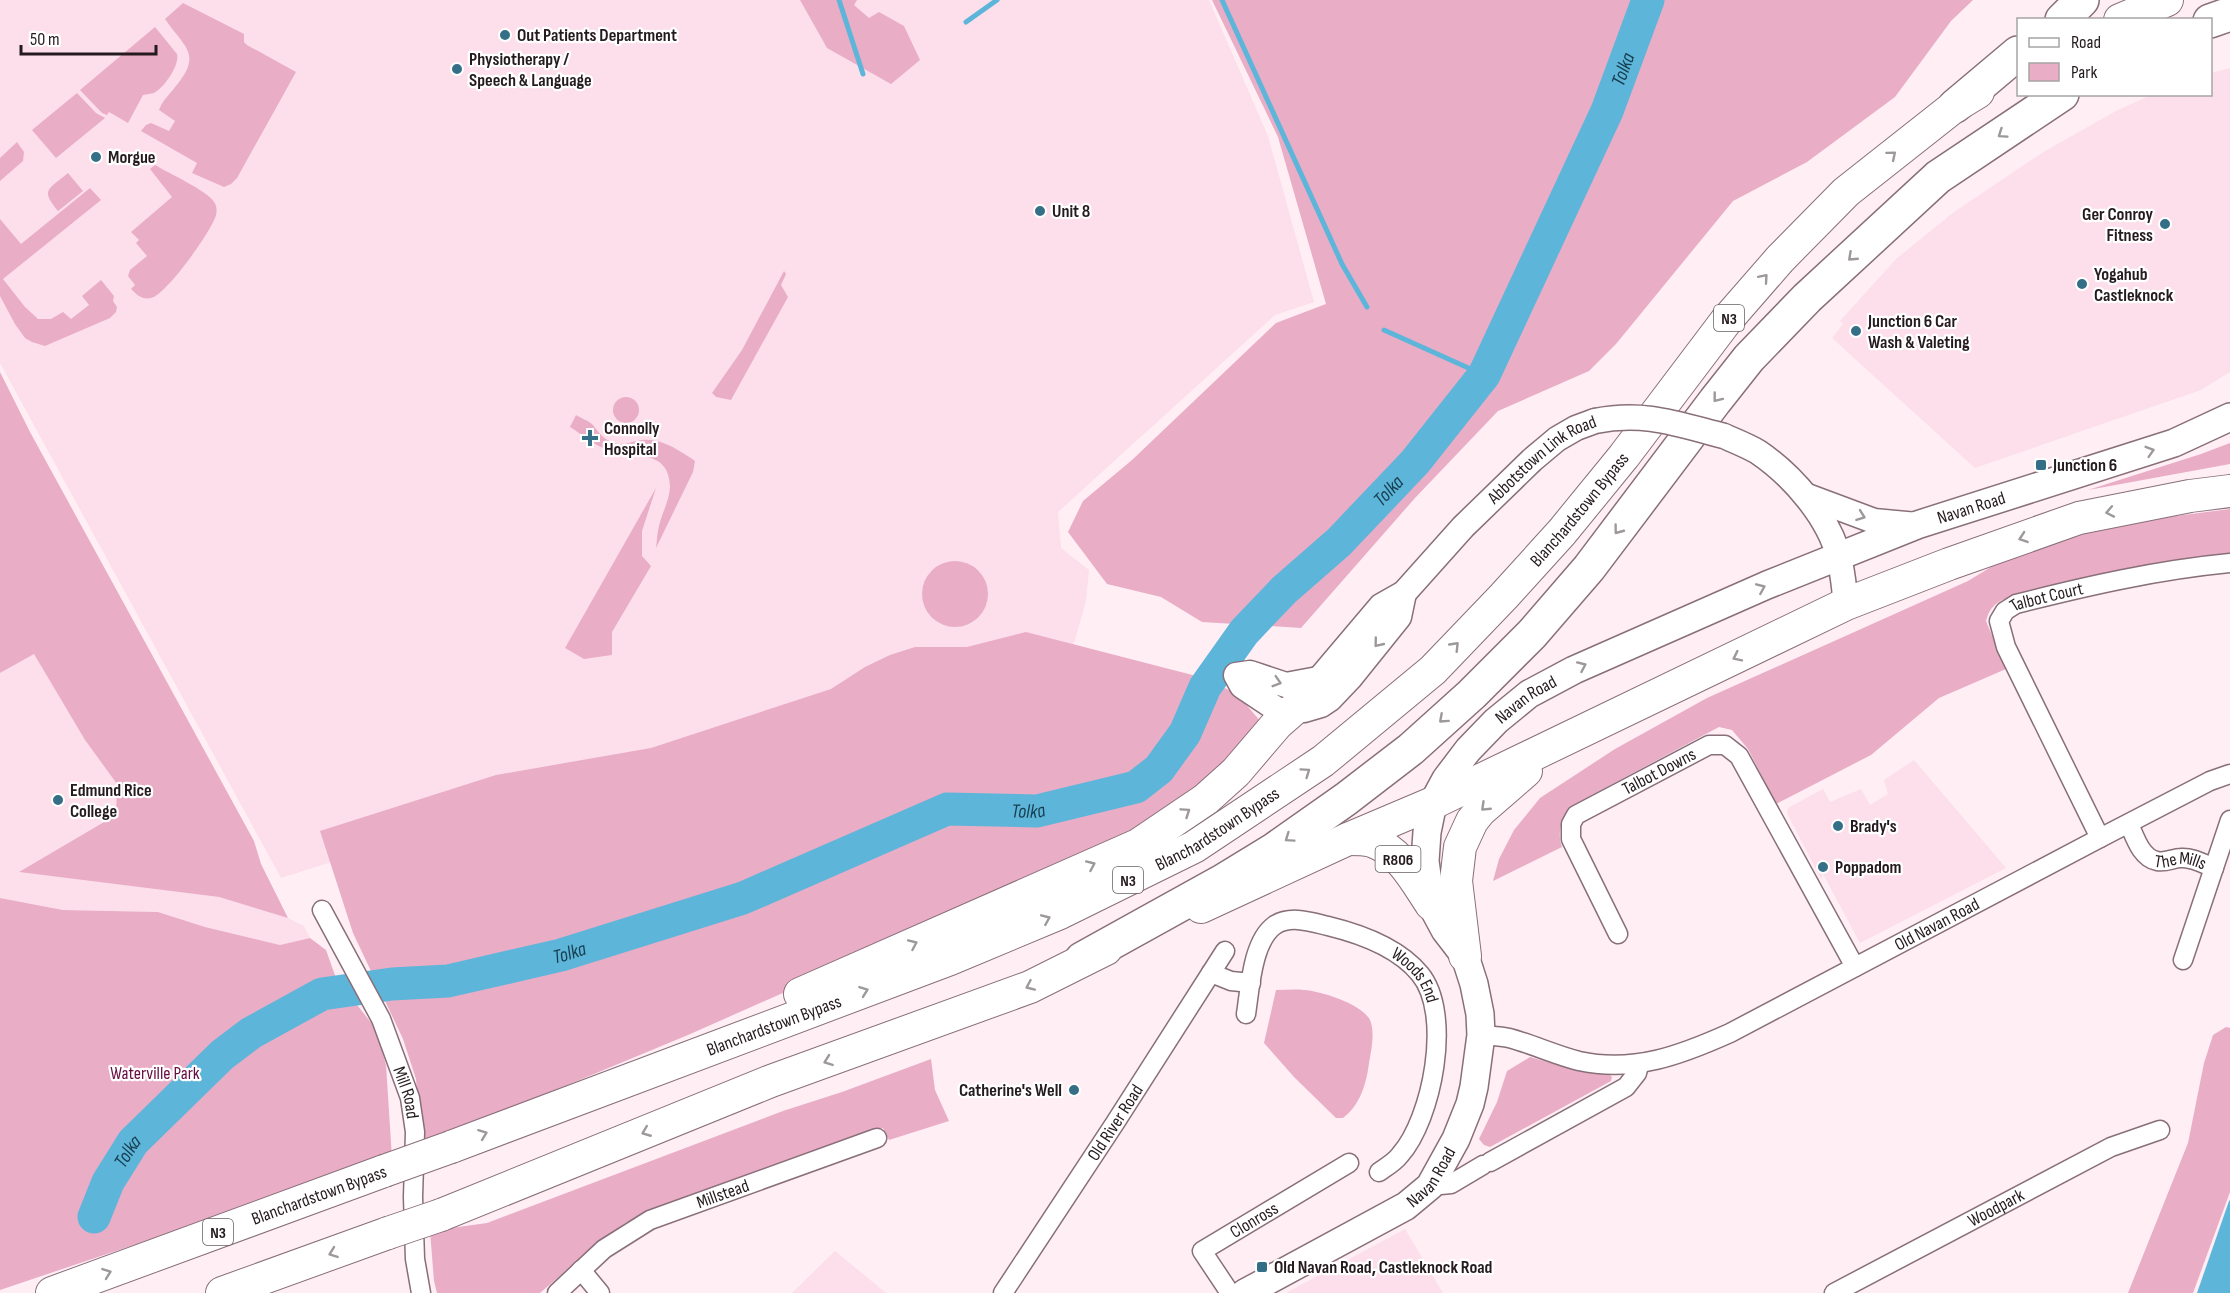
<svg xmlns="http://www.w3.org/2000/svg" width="2230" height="1293" font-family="'Sofia Sans Condensed',sans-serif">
  <rect width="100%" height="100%" fill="#ffeef4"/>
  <g fill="#fcdfea">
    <polygon points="0,0 1209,0 1268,136 1314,302 1275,315 1058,512 1061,548 1089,570 1086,601 1071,654 981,656 281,878 0,363"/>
    <polygon points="2230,68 2230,372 2201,390 1975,468 1832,338 1843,324 1840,321 1896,259 1954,212 2045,151 2116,111 2151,95 2210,94 2211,73"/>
    <polygon points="34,653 85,740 117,784 116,815 20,872 219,897 288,918 304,926 310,938 280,945 205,927 158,912 63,910 0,898 0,673"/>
    <polygon points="1914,760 2006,868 1860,943 1823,874 1821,879 1787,813 1788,808 1823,789 1830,802 1861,789 1870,805 1888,794 1884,780"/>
    <polygon points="1405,1229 1443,1293 1286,1293"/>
    <polygon points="835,1251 886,1293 792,1293"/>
  </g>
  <g fill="#eaadc6">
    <polygon points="800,0 857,0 854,5 869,18 879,12 904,26 920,60 891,84 827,48"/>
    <polygon points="1212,0 1973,0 1951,21 1895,97 1807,162 1733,201 1616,344 1589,371 1498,411 1415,498 1301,628 1202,622 1161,597 1107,584 1068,532 1083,501 1132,460 1276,323 1326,304 1278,137"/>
    <path d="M183,3L244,34V42L247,45L296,72L237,178L231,184L224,187L192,173L197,163L141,131L146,125L151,123L169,131L175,121L159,110C162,101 170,94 175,87C203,54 185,48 165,19Z"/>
    <path d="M155,27L177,54C180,65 164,88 154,93C151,94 147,94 143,95L128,123L109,112L107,115L102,113L80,90Z"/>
    <polygon points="77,93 96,113 105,118 56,158 32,130"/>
    <polygon points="17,142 24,152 23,161 0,181 0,158"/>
    <path d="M155,165C168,173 208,191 214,202C217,206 217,211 216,215C212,231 165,296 151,298C142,300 137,295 131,289L135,285L128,276L130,270L147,256L136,243L139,240L131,232L172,197L150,169Z"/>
    <path d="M68,173L83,191L58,211C40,189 48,190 68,173Z"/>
    <polygon points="90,188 101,200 3,279 25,307 38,319 51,319 63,312 71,319 89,305 82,296 101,280 114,296 113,301 117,307 116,312 110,318 45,346 32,342 25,338 15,324 0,296 0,219 21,244"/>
    <polygon points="784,271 786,274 781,285 788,297 731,400 716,397 712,393 742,350"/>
    <polygon points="0,372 30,432 254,841 261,864 288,918 219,897 19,872 116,815 117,784 85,740 34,654 0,673"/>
    <circle cx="626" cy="410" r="13"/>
    <path d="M576,415C581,418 589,421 593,425C599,433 604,440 614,443C625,446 632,441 642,440C662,438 680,451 695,461L693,472L656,548C657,541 657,533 659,526C662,513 670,499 670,486C669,449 633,458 609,450C594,446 583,435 570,427Z"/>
    <polygon points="2230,443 2230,464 2088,490 2201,454"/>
    <polygon points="656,488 642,531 642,556 651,566 612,632 612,655 584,659 565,648"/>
    <path d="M2230,509V553C2153,564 2078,579 2002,600C1993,605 1989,610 1986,621L2006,669L1939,698L1871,755L1776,804L1748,749L1732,730L1719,727L1573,805C1563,819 1556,829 1562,847L1493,881L1499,859L1514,830L1540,798L1615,749L1707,698L1968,581L2009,556L2098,530L2168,517Z"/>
    <circle cx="955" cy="594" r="33"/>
    <polygon points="1026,632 1204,678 1237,694 1261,722 1228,764 1162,815 1022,887 688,1035 421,1146 416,1079 403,1039 353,933 320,831 496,775 651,748 831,689 865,667 890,655 915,647 967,647"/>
    <polygon points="0,898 63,910 158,912 205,927 280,945 310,938 326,950 336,978 376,1029 386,1065 392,1158 0,1290"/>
    <path d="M1276,990C1285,990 1295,989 1304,990C1321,991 1362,1004 1370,1020C1376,1034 1370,1055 1368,1070C1365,1088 1358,1107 1343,1118H1336L1294,1077L1264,1043Z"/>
    <polygon points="2226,1027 2230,1028 2230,1192 2193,1293 2128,1293 2188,1143 2204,1063 2213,1035"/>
    <polygon points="1530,1057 1572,1069 1610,1075 1612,1077 1611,1081 1490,1147 1484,1145 1479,1139 1497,1102 1507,1071"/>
    <polygon points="931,1059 935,1090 949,1121 889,1140 883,1128 685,1198 625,1223 597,1244 540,1293 437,1293 434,1281 430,1231 487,1223 783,1111 842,1092"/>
  </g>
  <polygon fill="#5eb5da" points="2230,1200 2230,1293 2197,1293 2229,1201"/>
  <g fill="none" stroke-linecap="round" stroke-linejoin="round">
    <g stroke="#5eb5da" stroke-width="5">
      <polyline points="839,0 863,74"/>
      <polyline points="1222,0 1342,264 1367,307"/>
      <polyline points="966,22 997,0"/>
      <polyline points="1384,330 1484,375"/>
    </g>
    <path stroke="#5eb5da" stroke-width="33" id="s1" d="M94,1217L108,1182L133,1142L222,1055L251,1033L322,994L392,984L448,981L561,955L743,898L947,809L1037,811L1136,787L1159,769L1185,733L1205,687L1244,632L1284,590L1339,542L1415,462L1484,375L1607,111L1648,0"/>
    <g stroke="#886f79" stroke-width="21">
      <g id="minor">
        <path id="s2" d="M2129,824C2135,837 2141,858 2157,861C2166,863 2173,858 2181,858C2192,857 2204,864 2214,868"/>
        <path id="s3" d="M2100,838L2006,647L1999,621L2005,611L2016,604C2087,586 2157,570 2230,563"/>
        <path id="s4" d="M322,910L381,1019L410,1098L415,1132L413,1197L415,1259L421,1293"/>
        <path id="s5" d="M1618,934L1571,839V824L1576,815L1709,745H1725L1739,756L1855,967"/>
        <polyline points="2183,960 2230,820"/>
        <polyline points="1211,973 1231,981 1251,983"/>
        <path id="s6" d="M1246,1014C1250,989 1252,941 1275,925C1291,915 1311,922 1328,926C1361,934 1398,947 1420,974C1453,1014 1432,1119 1400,1155C1395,1162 1386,1167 1379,1172"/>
        <path id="s7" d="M1481,1035C1490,1036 1500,1036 1509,1038C1532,1044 1555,1055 1579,1061C1634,1073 1681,1055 1730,1033L2100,838L2210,781L2230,774"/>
        <polyline points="1490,1162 1626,1087 1637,1073 1639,1065"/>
        <polyline points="1430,1186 1451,1184 1483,1165"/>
        <polyline points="581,1270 600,1293"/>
        <path id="s8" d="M557,1293L604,1249L650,1220L877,1138"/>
        <path id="s9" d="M1003,1293L1115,1123L1225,951"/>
        <path id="s10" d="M1230,1293L1202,1251L1349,1163"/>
        <path id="s11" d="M1834,1293L2111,1147L2160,1130"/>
      </g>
    </g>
    <g stroke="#886f79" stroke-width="27">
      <g id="tertiary">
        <path d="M1724,436C1735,441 1748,446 1758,452C1792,475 1829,517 1839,558C1843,572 1844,589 1846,604"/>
        <polyline points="1807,496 1874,521 1917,525"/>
        <polyline points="1318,679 1286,685 1250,673 1236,675 1242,686 1278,710 1304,710 1321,705 1330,699 1350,678 1399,617 1404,593"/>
        <path id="s12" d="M1293,710L1381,606L1404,593L1463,527L1532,460L1557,439L1576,428L1595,421"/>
      </g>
    </g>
    <g stroke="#886f79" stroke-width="30">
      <g id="secondary">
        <path id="s13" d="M1245,1293L1406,1206L1430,1186L1456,1139L1470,1104L1474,1087L1481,1035L1480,1014L1474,984L1465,956L1445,930L1431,904L1425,861L1427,832L1433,803L1446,779L1468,750L1496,721L1529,694L1574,670L1767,585L1917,525L2174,443L2230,417"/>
      </g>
    </g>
    <g stroke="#886f79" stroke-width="34">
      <g id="trunk">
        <polyline points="2120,20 2167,0"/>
        <path d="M1348,839C1356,839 1365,839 1372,841C1400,851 1415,880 1431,904"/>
        <polyline points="1201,907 1348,839 1433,803 1846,604 1949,564 2079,518 2190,496 2230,491"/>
        <polyline points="1465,956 1456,881 1460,847 1472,821 1480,811 1526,771"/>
        <polyline points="800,994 1138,845 1206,799 1236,772 1277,724 1293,710"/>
        <path id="s14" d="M451,1147L950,959L1060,913L1194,847L1323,761L1433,670L1504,596L1562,532L1624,456L1726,321L1780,259L1846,192L1955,106L1978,92"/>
        <polyline points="441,1215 771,1081 1030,987 1106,949"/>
        <polyline points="52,1293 384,1171"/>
        <polyline points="222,1293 388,1233"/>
      </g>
    </g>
    <g stroke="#886f79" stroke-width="36">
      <g id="motorway">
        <polyline points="2062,20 2082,0"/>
        <polyline points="2210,21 2230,14"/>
        <polyline points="1955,106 2018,53"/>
        <polyline points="1082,959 1221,882 1275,849 1346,799 1411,749 1472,694 1532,634 1589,568 1715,401 1749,358 1807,298 1938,177 2062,94"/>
      </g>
    </g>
    <use href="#minor" stroke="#fff" stroke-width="18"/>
    <use href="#tertiary" stroke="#fff" stroke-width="24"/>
    <use href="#secondary" stroke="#fff" stroke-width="27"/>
    <use href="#trunk" stroke="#fff" stroke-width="32"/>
    <use href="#motorway" stroke="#fff" stroke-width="33"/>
    <g stroke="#886f79" stroke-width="27" stroke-linecap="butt">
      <path id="tertiary-bridge" d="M1595,421C1644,411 1677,424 1724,436"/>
    </g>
    <g stroke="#886f79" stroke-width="34" stroke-linecap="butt">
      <g id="trunk-bridge">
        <polyline points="384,1171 451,1147"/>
        <polyline points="388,1233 441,1215"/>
      </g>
    </g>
    <use href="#tertiary-bridge" stroke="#fff" stroke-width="24"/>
    <use href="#trunk-bridge" stroke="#fff" stroke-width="32"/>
  </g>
  <defs><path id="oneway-chevron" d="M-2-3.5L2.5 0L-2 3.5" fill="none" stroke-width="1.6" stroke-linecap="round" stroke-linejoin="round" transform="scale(1.5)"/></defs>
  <g stroke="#9d989a">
    <use href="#oneway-chevron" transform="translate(2002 134) rotate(146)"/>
    <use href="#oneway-chevron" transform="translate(1892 155) rotate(-40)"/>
    <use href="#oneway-chevron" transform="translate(1852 257) rotate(137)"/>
    <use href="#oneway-chevron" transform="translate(1764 278) rotate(-49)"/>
    <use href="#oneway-chevron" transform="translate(1717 398) rotate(128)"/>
    <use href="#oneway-chevron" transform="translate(2150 451) rotate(-17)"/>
    <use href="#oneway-chevron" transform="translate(2110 512) rotate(169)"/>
    <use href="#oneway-chevron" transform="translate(1861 516) rotate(20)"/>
    <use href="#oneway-chevron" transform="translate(1618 530) rotate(127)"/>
    <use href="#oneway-chevron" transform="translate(2023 538) rotate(161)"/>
    <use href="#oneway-chevron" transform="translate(1761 588) rotate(-23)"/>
    <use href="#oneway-chevron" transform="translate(1378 643) rotate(129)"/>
    <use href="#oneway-chevron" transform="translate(1455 646) rotate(-46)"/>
    <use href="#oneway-chevron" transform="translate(1737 657) rotate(154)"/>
    <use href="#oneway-chevron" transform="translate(1582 666) rotate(-24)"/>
    <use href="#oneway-chevron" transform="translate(1277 682) rotate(17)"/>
    <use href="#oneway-chevron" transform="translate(1443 719) rotate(138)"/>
    <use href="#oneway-chevron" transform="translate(1306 772) rotate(-35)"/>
    <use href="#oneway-chevron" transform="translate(1485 807) rotate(136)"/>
    <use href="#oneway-chevron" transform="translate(1186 812) rotate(-34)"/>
    <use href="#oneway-chevron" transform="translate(1289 838) rotate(145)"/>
    <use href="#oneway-chevron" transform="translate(1091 865) rotate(-24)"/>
    <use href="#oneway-chevron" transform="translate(1046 919) rotate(-23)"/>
    <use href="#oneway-chevron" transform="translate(913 944) rotate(-24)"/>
    <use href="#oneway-chevron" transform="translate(1030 986) rotate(156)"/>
    <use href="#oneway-chevron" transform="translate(864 991) rotate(-20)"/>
    <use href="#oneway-chevron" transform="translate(828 1061) rotate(160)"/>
    <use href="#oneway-chevron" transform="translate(646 1132) rotate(158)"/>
    <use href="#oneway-chevron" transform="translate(483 1134) rotate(-21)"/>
    <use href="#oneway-chevron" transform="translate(333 1253) rotate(160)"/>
    <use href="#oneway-chevron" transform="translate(107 1273) rotate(-20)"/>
  </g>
  <g fill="#346e87" stroke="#fff" stroke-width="2">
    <circle cx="505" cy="35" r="6"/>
    <circle cx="457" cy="69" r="6"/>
    <circle cx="96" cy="157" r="6"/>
    <circle cx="1040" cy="211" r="6"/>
    <circle cx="2165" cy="224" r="6"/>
    <circle cx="2082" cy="284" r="6"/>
    <circle cx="1856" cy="331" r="6"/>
    <path d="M587 429h6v6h6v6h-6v6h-6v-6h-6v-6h6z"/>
    <rect x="2035" y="459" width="12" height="12" rx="3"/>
    <circle cx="58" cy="800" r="6"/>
    <circle cx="1838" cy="826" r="6"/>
    <circle cx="1823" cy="867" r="6"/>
    <circle cx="1074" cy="1090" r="6"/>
    <rect x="1256" y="1261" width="12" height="12" rx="3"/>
  </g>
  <g text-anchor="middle" stroke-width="4.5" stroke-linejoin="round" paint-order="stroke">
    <g fill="#fff" stroke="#665f62" stroke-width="1.5">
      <rect x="1714" y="305" width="30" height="26" rx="4.5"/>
      <rect x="1375.5" y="846" width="45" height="26" rx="4.5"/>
      <rect x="1113" y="867" width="30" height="26" rx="4.5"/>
      <rect x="203" y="1219" width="30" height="26" rx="4.5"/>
    </g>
    <g font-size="16" font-weight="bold" fill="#251b1f">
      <text x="1729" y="324">N3</text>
      <text x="1398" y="865">R806</text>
      <text x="1128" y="886">N3</text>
      <text x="218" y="1238">N3</text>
    </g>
    <g font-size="18" font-weight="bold" fill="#251b1f" stroke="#fff" text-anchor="start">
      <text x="517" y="41">Out Patients Department</text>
      <text x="469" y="65">Physiotherapy /<tspan x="469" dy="21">Speech &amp; Language</tspan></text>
      <text x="108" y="163">Morgue</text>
      <text x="1052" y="217">Unit 8</text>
      <text x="2153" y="220" text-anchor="end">Ger Conroy<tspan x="2153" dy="21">Fitness</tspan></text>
      <text x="2094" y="280">Yogahub<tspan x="2094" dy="21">Castleknock</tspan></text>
      <text x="1868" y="327">Junction 6 Car<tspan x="1868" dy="21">Wash &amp; Valeting</tspan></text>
      <text x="604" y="434">Connolly<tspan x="604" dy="21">Hospital</tspan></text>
      <text x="2053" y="471">Junction 6</text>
      <text x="70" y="796">Edmund Rice<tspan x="70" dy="21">College</tspan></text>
      <text x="1850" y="832">Brady's</text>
      <text x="1835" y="873">Poppadom</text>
      <text x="1062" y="1096" text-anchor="end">Catherine's Well</text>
      <text x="1274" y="1273">Old Navan Road, Castleknock Road</text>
    </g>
    <g font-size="18" fill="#251b1f" stroke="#fff">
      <text dy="6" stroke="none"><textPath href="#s12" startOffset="356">Abbotstown Link Road</textPath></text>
      <text dy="6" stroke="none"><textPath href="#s13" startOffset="1248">Navan Road</textPath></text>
      <text dy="6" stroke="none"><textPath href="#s14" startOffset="1317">Blanchardstown Bypass</textPath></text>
      <text dy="6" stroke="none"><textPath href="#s3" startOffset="296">Talbot Court</textPath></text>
      <text dy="6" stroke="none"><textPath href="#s13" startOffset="762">Navan Road</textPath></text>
      <text dy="6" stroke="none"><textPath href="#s5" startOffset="225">Talbot Downs</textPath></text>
      <text dy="6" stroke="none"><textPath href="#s14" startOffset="831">Blanchardstown Bypass</textPath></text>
      <text dy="6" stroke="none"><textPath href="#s2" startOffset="72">The Mills</textPath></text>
      <text dy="6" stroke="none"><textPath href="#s7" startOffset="492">Old Navan Road</textPath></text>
      <text dy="6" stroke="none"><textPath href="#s6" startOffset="254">Woods End</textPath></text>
      <text dy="6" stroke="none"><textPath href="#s14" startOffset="345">Blanchardstown Bypass</textPath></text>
      <text dy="6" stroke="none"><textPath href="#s4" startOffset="202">Mill Road</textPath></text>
      <text dy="6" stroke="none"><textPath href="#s9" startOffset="204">Old River Road</textPath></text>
      <text dy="6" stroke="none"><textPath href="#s13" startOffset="222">Navan Road</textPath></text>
      <text dy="6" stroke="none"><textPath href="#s8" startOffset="196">Millstead</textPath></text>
      <text transform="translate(319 1195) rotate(-20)" y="6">Blanchardstown Bypass</text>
      <text dy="6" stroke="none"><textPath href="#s11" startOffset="183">Woodpark</textPath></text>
      <text dy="6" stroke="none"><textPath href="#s10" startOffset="111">Clonross</textPath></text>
    </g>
    <g font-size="18" fill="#670d40" stroke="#fff">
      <text x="155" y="1079">Waterville Park</text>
    </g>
    <g font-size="20" font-style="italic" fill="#173f4f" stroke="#fff">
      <text dy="7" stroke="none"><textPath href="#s1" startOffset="2054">Tolka</textPath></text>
      <text dy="7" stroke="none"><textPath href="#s1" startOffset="1568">Tolka</textPath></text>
      <text dy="7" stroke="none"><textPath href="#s1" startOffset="1064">Tolka</textPath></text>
      <text dy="7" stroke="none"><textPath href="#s1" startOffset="578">Tolka</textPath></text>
      <text dy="7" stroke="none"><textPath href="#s1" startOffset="74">Tolka</textPath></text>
    </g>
  </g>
  <rect x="2017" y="18" width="195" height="78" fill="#ffffff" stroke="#a8a4a5" stroke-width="1.5"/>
  <rect x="2029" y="38" width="30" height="9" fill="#ffffff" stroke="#a8a4a5" stroke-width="1.5"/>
  <text x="2071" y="48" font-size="18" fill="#251b1f">Road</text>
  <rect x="2029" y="63" width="30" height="18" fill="#eaadc6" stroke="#a8a4a5" stroke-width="1.5"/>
  <text x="2071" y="78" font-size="18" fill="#251b1f">Park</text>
  <path d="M21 45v9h135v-9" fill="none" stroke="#251b1f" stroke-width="3"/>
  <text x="30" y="45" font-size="18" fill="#251b1f" stroke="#ffffff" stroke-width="4.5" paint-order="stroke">50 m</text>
</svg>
